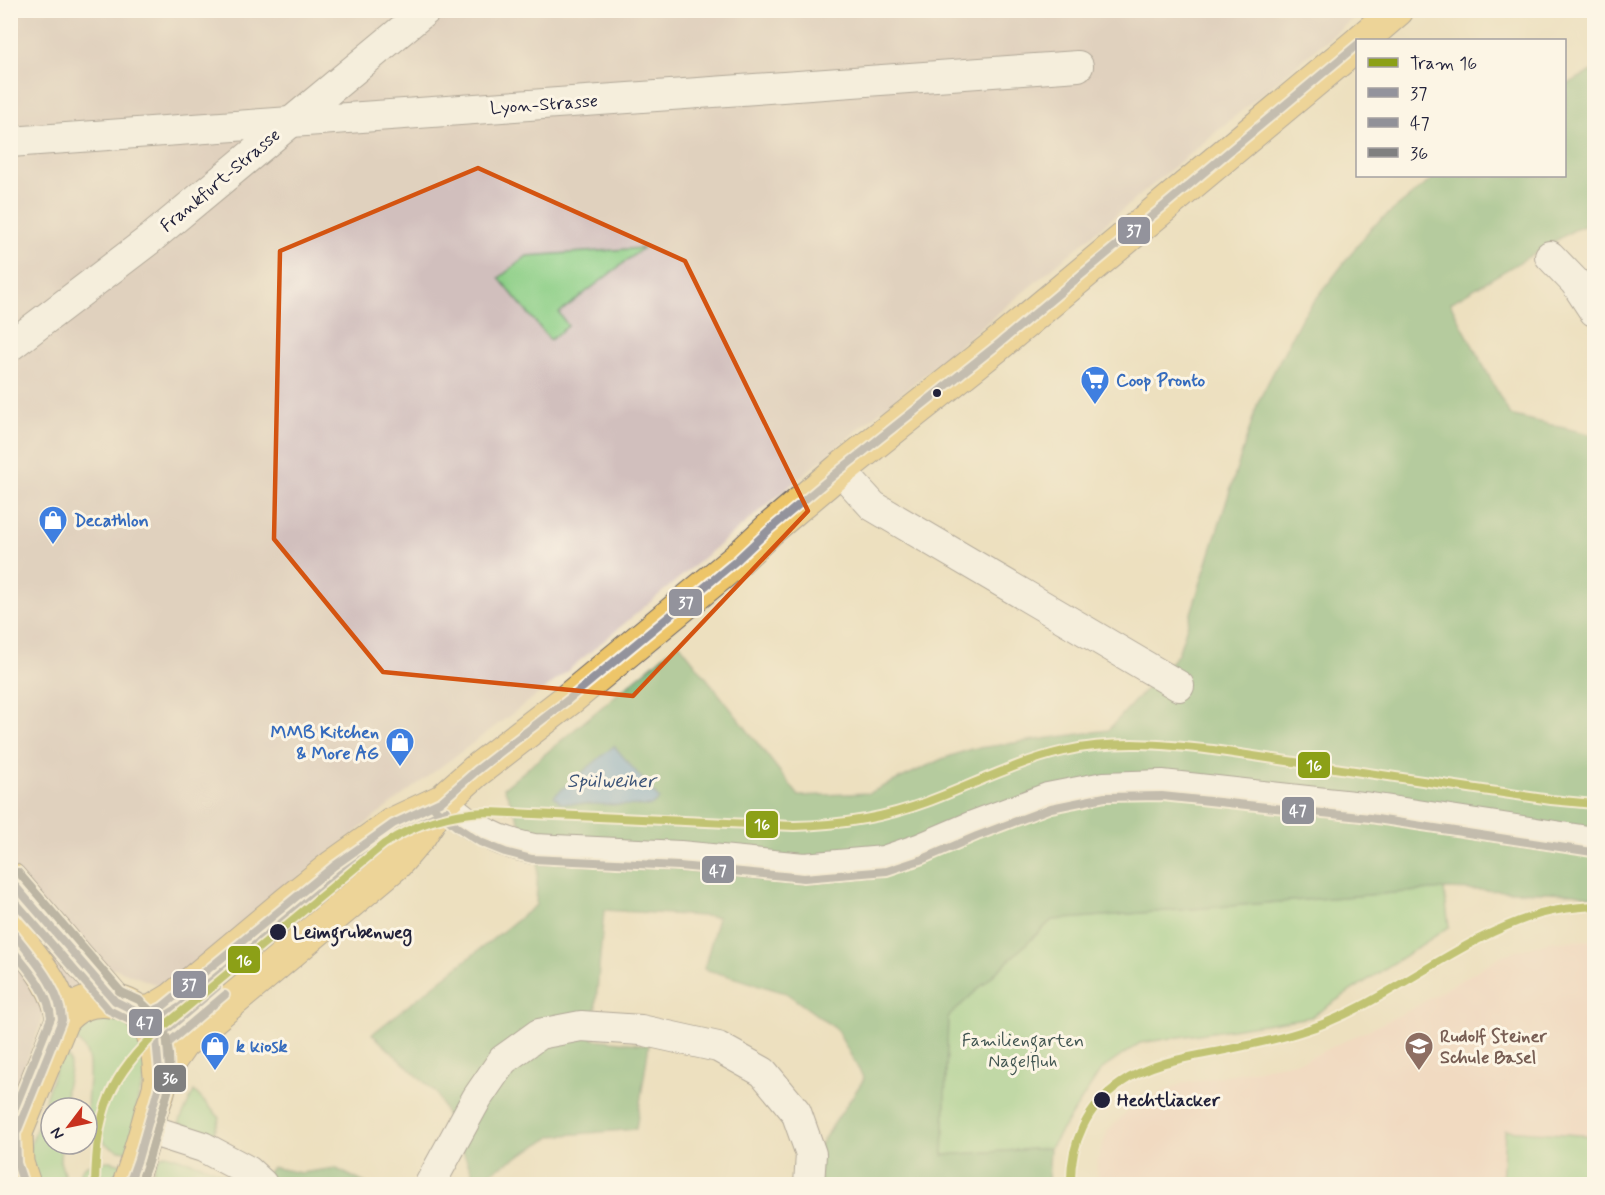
<svg xmlns="http://www.w3.org/2000/svg" width="1605" height="1195" font-family="Mynerve,sans-serif">
  <rect width="100%" height="100%" fill="#fcf5e5"/>
  <filter id="ink" filterUnits="userSpaceOnUse"><feTurbulence type="fractalNoise" baseFrequency=".0167" numOctaves="2"/><feDisplacementMap in="SourceGraphic" scale="12" xChannelSelector="R" yChannelSelector="G"/><feConvolveMatrix kernelMatrix="1 2 1 2 8 2 1 2 1" color-interpolation-filters="sRGB"/></filter>
  <filter id="wash" filterUnits="userSpaceOnUse"><feTurbulence type="fractalNoise" baseFrequency=".008" numOctaves="4" result="noise"/><feDisplacementMap in="SourceGraphic" scale="24" xChannelSelector="R" yChannelSelector="G"/><feGaussianBlur stdDeviation="1.35" result="paint"/><feColorMatrix in="noise" values="0 0 0 0 0 0 0 0 0 0 0 0 0 0 0 0 0 1.4 0 .05"/><feComposite in="paint" operator="in"/></filter>
  <g filter="url(#wash)">
    <rect width="100%" height="100%" fill="#ede0bf"/>
    <polygon fill="#f6d2c3" points="1594,940 1594,1184 1097,1184 1097,1162 1108,1131 1132,1106 1181,1084 1305,1060 1412,1009 1503,955 1549,942"/>
    <polygon fill="#d1bfbd" points="11,11 1362,11 548,687 395,801 339,845 167,989 114,968 64,996 46,1010 11,1102"/>
    <g fill="#8dcf87" stroke="#587861" stroke-width="1.5">
      <polygon points="643,248 559,313 568,326 550,340 499,278 527,256"/>
      <polygon points="1444,889 1449,927 1311,1017 1140,1043 1101,1070 1050,1148 943,1155 948,1017 1052,920"/>
      <path d="M95,1011L137,1025L148,1067L138,1099L131,1151C118,1151 107,1148 99,1136C95,1132 91,1126 89,1120C81,1092 103,1057 73,1037L68,1038V1027Z"/>
      <path d="M62,1050C75,1062 69,1073 66,1088C65,1094 66,1101 67,1108H51V1144H61L60,1161L67,1184H35L28,1151L44,1109L46,1096Z"/>
      <polygon points="194,1091 220,1118 213,1135 179,1123"/>
      <polygon points="1505,1130 1594,1136 1594,1184 1502,1184"/>
      <path d="M166,1154C189,1162 219,1167 237,1184H149C154,1174 153,1157 166,1154Z"/>
      <path d="M110,1161L128,1165L121,1184H78C77,1163 93,1162 110,1161Z"/>
    </g>
    <g fill="#72b274" stroke="#4a6a58" stroke-width="1.5">
      <polygon points="1594,70 1594,222 1574,230 1450,303 1510,415 1594,435 1594,897 1574,893 1444,889 1052,920 948,1017 943,1155 1050,1148 1048,1184 820,1184 819,1146 864,1079 836,1029 786,993 704,969 718,917 604,910 593,1039 649,1045 636,1129 553,1136 476,1181 437,1094 372,1034 536,905 538,863 504,788 679,643 799,796 869,793 942,759 971,749 1108,730 1178,654 1258,402 1302,317 1372,227 1436,176 1564,176 1565,85"/>
      <polygon points="272,1167 301,1173 335,1168 367,1184 260,1184"/>
    </g>
    <polygon fill="#649fd4" stroke="#436088" stroke-width="1.5" points="614,746 659,799 651,806 561,803 554,796"/>
  </g>
  <g filter="url(#ink)">
    <g fill="none" stroke-linecap="round" stroke-linejoin="round">
      <g stroke="#696469" stroke-width="32">
        <g id="minor">
          <polyline points="10,142 1078,66"/>
          <polyline points="1550,256 1575,282 1594,311"/>
          <polyline points="10,346 149,240 426,10"/>
          <polyline points="840,470 873,506 1179,686"/>
          <path d="M442,801C470,827 496,842 534,849L680,856L804,868L884,861L919,849L973,826L1048,798L1104,787L1162,785L1371,808L1594,842"/>
          <polyline points="147,1129 203,1147 248,1171 262,1184"/>
          <polyline points="430,1184 477,1098 503,1060 539,1034 581,1026 641,1030 718,1047 763,1072 796,1112 811,1154 809,1184"/>
        </g>
      </g>
      <g stroke="#696469" stroke-width="35">
        <g id="major">
          <polyline points="1362,40 1397,10"/>
          <polyline points="10,879 115,1001"/>
          <path d="M10,929C29,954 61,988 62,1020"/>
          <polyline points="139,1013 153,1011 173,999 289,902 334,866 393,824 442,801 476,771 569,699 736,561 770,529 840,470 996,346 1358,44"/>
          <polyline points="160,1082 168,1063 182,1043 396,863 420,835 441,802"/>
          <polyline points="16,1134 17,1163 24,1184"/>
          <path d="M10,1147L62,1020C75,1004 90,999 111,1001C145,1005 157,1033 159,1064C159,1070 161,1077 160,1083C159,1091 155,1101 152,1109C145,1135 138,1160 129,1184"/>
        </g>
      </g>
      <use href="#minor" stroke="#fff" stroke-width="30"/>
      <use href="#major" stroke="#edc569" stroke-width="33"/>
      <polyline stroke="#22223b" stroke-width="1.5" points="1589,813 1594,814"/>
      <g stroke="#fcf5e5" stroke-width="12">
        <g id="bus-1">
          <polyline points="10,880 115,1001 139,1013 153,1011 162,1007 334,866 393,824 442,801 476,771 569,699 736,561 770,529 840,470 996,346 1358,44"/>
          <path d="M12,931C31,957 60,986 62,1020L16,1134L17,1163L24,1184"/>
          <polyline points="129,1184 138,1159 160,1082 156,1039 217,987"/>
        </g>
      </g>
      <g stroke="#fcf5e5" stroke-width="12">
        <g id="bus-2">
          <polyline points="435,809 457,827 480,842 505,852 532,859 679,866 804,878 887,871 923,859 977,836 1051,808 1105,797 1162,796 1370,818 1592,852"/>
          <polyline points="10,896 109,1010 135,1023 139,1023 157,1021 180,1007 340,874 398,833 446,811"/>
          <path d="M10,947C26,968 49,990 51,1018L10,1120"/>
          <polyline points="140,1184 148,1162 170,1084 167,1044 225,995"/>
        </g>
      </g>
      <g stroke="#fcf5e5" stroke-width="12">
        <g id="bus-3">
          <polyline points="18,872 123,994"/>
          <polyline points="119,991 139,1000 157,1017 166,1036 169,1054 170,1084 148,1162 140,1184"/>
        </g>
      </g>
      <use href="#bus-1" stroke="#93939c" stroke-width="8"/>
      <use href="#bus-2" stroke="#919198" stroke-width="8"/>
      <use href="#bus-3" stroke="#808080" stroke-width="8"/>
      <g stroke="#fcf5e5" stroke-width="12">
        <g id="tram-1">
          <path d="M95,1184C97,1110 108,1077 163,1027L384,844C416,823 450,813 488,812L794,826C840,825 884,818 927,802C973,785 1016,762 1064,751C1113,740 1163,744 1213,750L1551,800L1594,804"/>
          <path d="M1071,1184C1070,1143 1087,1106 1121,1083C1151,1062 1190,1057 1225,1050C1250,1045 1275,1040 1300,1032C1386,1006 1454,939 1540,914C1558,909 1576,907 1594,906"/>
        </g>
      </g>
      <use href="#tram-1" stroke="#8ca017" stroke-width="8"/>
    </g>
  </g>
  <path d="M0 0H1605V1195H0ZM478,168L685,261L808,511L633,696L383,672L274,539L280,251Z" fill="#ede0bf" fill-opacity=".55" fill-rule="evenodd"/>
  <path fill="none" stroke="#d45411" stroke-width="4.5" stroke-linejoin="round" d="M478,168L685,261L808,511L633,696L383,672L274,539L280,251Z"/>
  <defs>
    <g id="supermarket-pin" transform="scale(1.5)"><path d="M0 17L-7.5 6A9.5 9.5 0 1 1 7.5 6Z" fill="#3f7fe0" stroke="#fcf5e5"/><path d="M-6-5.5h2.5l.6 2H6L4.5 2H-2.5L-4.4-4H-6ZM-1.5 3.2a1.3 1.3 0 1 0 .1 0ZM3 3.2a1.3 1.3 0 1 0 .1 0Z" fill="#fff"/></g>
    <g id="shop-pin" transform="scale(1.5)"><path d="M0 17L-7.5 6A9.5 9.5 0 1 1 7.5 6Z" fill="#3f7fe0" stroke="#fcf5e5"/><path d="M-5-2.5h2.3a2.7 3.5 0 0 1 5.4 0H5L5.5 6h-11ZM-1.5-2.5h3a1.5 2.3 0 0 0-3 0Z" fill="#fff"/></g>
    <g id="school-pin" transform="scale(1.5)"><path d="M0 17L-7.5 6A9.5 9.5 0 1 1 7.5 6Z" fill="#8d6e63" stroke="#fcf5e5"/><path d="M0-5L7-2L0 1L-7-2ZM-4 1L0 2.5L4 1V4Q0 6-4 4Z" fill="#fff"/></g>
  </defs>
  <g fill-rule="evenodd">
    <use href="#supermarket-pin" x="1095" y="380"/>
    <use href="#shop-pin" x="53" y="520"/>
    <use href="#shop-pin" x="400" y="742"/>
    <use href="#shop-pin" x="215" y="1046"/>
    <use href="#school-pin" x="1419" y="1046"/>
  </g>
  <g fill="#22223b" stroke="#fcf5e5" stroke-width="2">
    <circle cx="937" cy="393" r="5"/>
    <circle cx="278" cy="932" r="9"/>
    <circle cx="1102" cy="1100" r="9"/>
  </g>
  <g text-anchor="middle" stroke-width="6" stroke-linejoin="round" paint-order="stroke">
    <g font-size="18" fill="#22223b" stroke="#fcf5e5">
      <text transform="translate(544 104) rotate(-4)" y="6">Lyon-Strasse</text>
      <text transform="translate(220 180) rotate(-40)" y="6">Frankfurt-Strasse</text>
    </g>
    <g font-size="18" font-weight="bold" fill="#366cbe" stroke="#fcf5e5" text-anchor="start">
      <text x="1116" y="386">Coop Pronto</text>
      <text x="74" y="526">Decathlon</text>
      <text x="379" y="738" text-anchor="end">MMB Kitchen<tspan x="379" dy="21">&amp; More AG</tspan></text>
      <text x="236" y="1052">k kiosk</text>
    </g>
    <g font-size="18" font-weight="bold" fill="#22223b" stroke="#fcf5e5" text-anchor="start">
      <text x="293" y="938">Leimgrubenweg</text>
      <text x="1117" y="1106">Hechtliacker</text>
    </g>
    <g font-size="18" font-weight="bold" fill="#785e54" stroke="#fcf5e5" text-anchor="start">
      <text x="1440" y="1042">Rudolf Steiner<tspan x="1440" dy="21">Schule Basel</tspan></text>
    </g>
    <g font-size="18" fill="#425652" stroke="#fcf5e5">
      <text x="1023" y="1046">Familiengarten<tspan x="1023" dy="21">Nagelfluh</tspan></text>
    </g>
    <g font-size="20" font-style="italic" fill="#3c5478" stroke="#fcf5e5">
      <text x="611" y="787">Spülweiher</text>
    </g>
  </g>
  <g stroke="#fcf5e5" stroke-width="2">
    <rect x="1117" y="216" width="34" height="29" rx="6" fill="#93939c"/>
    <rect x="668" y="588" width="35" height="29" rx="6" fill="#93939c"/>
    <rect x="1297" y="751" width="34" height="28" rx="6" fill="#8ca017"/>
    <rect x="1281" y="796" width="34" height="29" rx="6" fill="#919198"/>
    <rect x="745" y="810" width="34" height="29" rx="6" fill="#8ca017"/>
    <rect x="701" y="855" width="34" height="29" rx="6" fill="#919198"/>
    <rect x="227" y="945" width="34" height="29" rx="6" fill="#8ca017"/>
    <rect x="172" y="970" width="35" height="29" rx="6" fill="#93939c"/>
    <rect x="128" y="1008" width="35" height="29" rx="6" fill="#919198"/>
    <rect x="153" y="1064" width="34" height="29" rx="6" fill="#808080"/>
  </g>
  <g font-size="16" text-anchor="middle" font-weight="bold" fill="#fff">
    <text x="1134" y="236">37</text>
    <text x="686" y="608">37</text>
    <text x="1314" y="771">16</text>
    <text x="1298" y="816">47</text>
    <text x="762" y="830">16</text>
    <text x="718" y="876">47</text>
    <text x="244" y="966">16</text>
    <text x="189" y="990">37</text>
    <text x="145" y="1028">47</text>
    <text x="170" y="1084">36</text>
  </g>
  <rect width="1605" height="1195" fill="none" stroke="#fcf5e5" stroke-width="36"/>
  <rect x="1356" y="39" width="210" height="138" fill="#fcf5e5" stroke="#a5a1a1" stroke-width="1.5"/>
  <rect x="1368" y="58" width="30" height="9" fill="#8ca017" stroke="#a5a1a1" stroke-width="1.5"/>
  <text x="1410" y="69" font-size="18" fill="#22223b">Tram 16</text>
  <rect x="1368" y="88" width="30" height="9" fill="#93939c" stroke="#a5a1a1" stroke-width="1.5"/>
  <text x="1410" y="99" font-size="18" fill="#22223b">37</text>
  <rect x="1368" y="118" width="30" height="9" fill="#919198" stroke="#a5a1a1" stroke-width="1.5"/>
  <text x="1410" y="129" font-size="18" fill="#22223b">47</text>
  <rect x="1368" y="148" width="30" height="9" fill="#808080" stroke="#a5a1a1" stroke-width="1.5"/>
  <text x="1410" y="159" font-size="18" fill="#22223b">36</text>
  <g transform="translate(69 1126) rotate(238)"><circle r="28" fill="#fcf5e5" stroke="#a5a1a1" stroke-width="1.5"/>
  <path d="M0-4.5L10 22L0 15L-10 22Z" fill="#c8321e"/>
  <text y="-9" font-size="16" font-weight="bold" text-anchor="middle" fill="#22223b">N</text>
  </g>
</svg>
